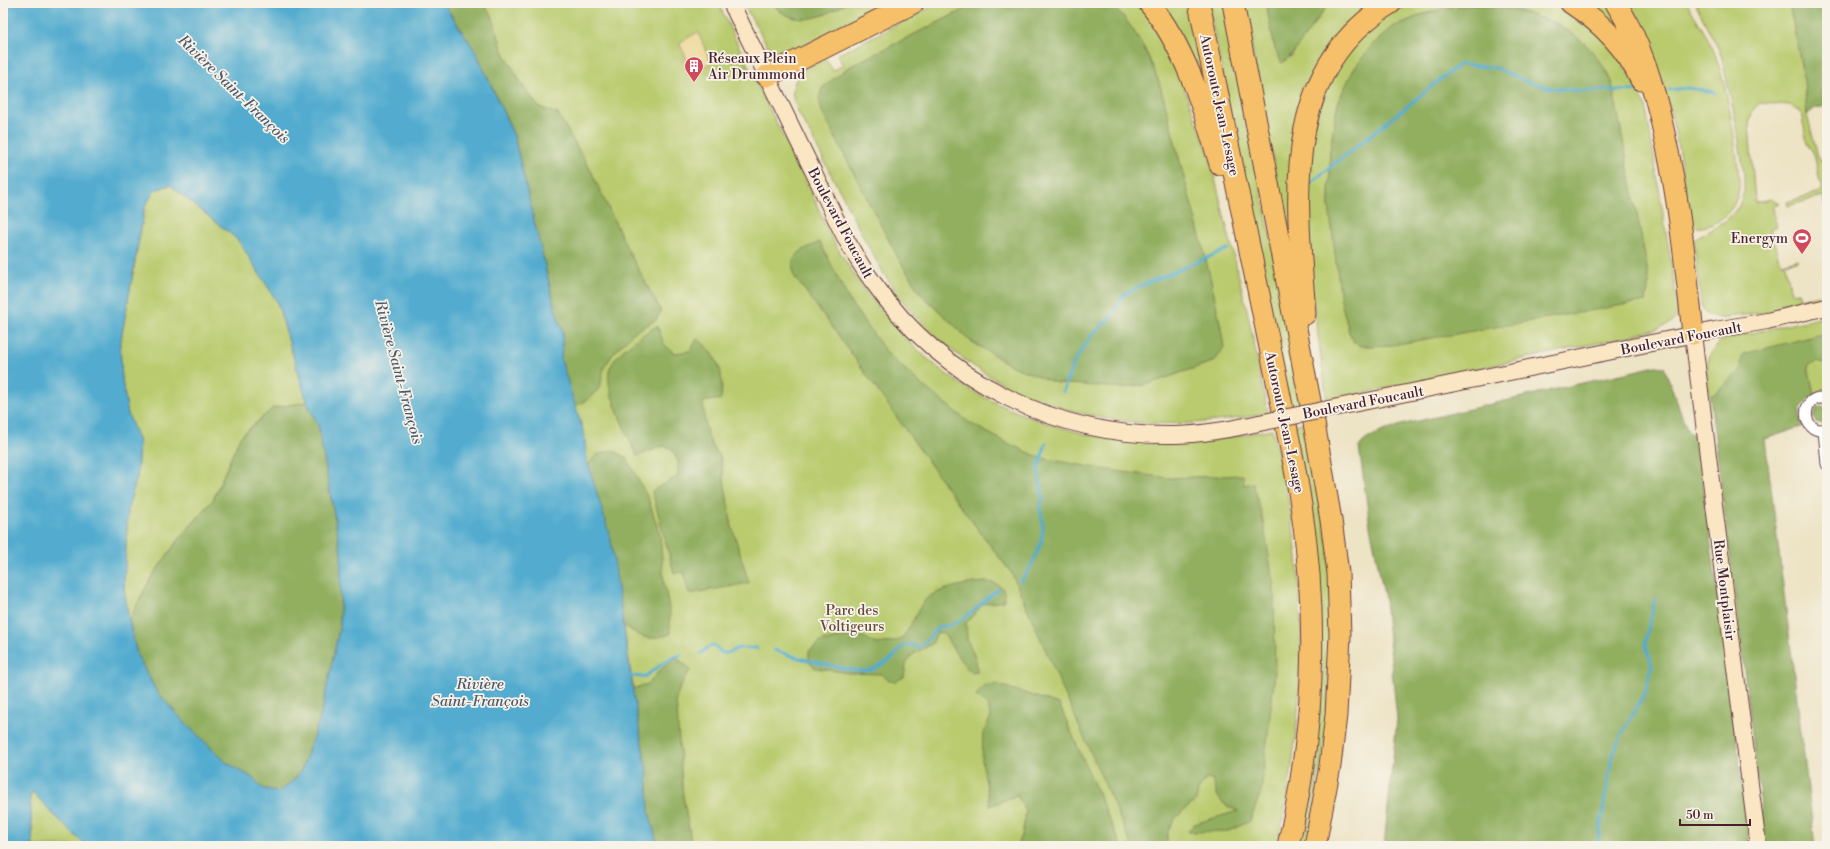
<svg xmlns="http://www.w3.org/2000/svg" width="1830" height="849" font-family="'Libre Bodoni',serif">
  <rect width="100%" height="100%" fill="#f7f3e8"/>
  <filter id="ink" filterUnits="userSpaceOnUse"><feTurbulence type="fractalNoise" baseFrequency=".025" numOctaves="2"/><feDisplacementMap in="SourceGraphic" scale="8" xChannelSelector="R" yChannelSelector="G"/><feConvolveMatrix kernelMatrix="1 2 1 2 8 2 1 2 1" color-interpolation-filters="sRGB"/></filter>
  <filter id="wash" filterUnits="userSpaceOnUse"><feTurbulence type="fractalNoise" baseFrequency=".012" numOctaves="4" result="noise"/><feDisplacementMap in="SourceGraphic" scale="16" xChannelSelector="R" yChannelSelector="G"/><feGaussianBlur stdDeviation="0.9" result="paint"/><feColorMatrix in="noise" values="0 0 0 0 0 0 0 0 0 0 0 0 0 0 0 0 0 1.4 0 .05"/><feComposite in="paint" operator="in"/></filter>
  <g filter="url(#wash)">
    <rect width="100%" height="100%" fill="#ede3c5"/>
    <g fill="#b9cb6e" stroke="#82754c" fill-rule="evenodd">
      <path d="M443,3H718C746,62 775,121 805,179C815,198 821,218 831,236C840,253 851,271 862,286C889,323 929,366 969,389C1035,426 1123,451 1199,442C1224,439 1248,434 1272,429C1280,461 1288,494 1293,527C1304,602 1303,681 1293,757C1289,786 1285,817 1276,846H658L618,589L587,460L584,434L561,360L563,332L514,136L476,52Z"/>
      <polygon points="743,3 774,3 777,9 795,18 824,15 847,3 890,3 788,54 778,53 767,45"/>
      <path d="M939,3H977L847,68L920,293L972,342L1121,388L1148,384L1215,361L1221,327L1197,227L1159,82L1147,54L1123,16L1110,3H1140L1168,46L1209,154L1247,310L1268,413C1172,432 1087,428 998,381C967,364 938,341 914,315C888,285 870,250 852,215C840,190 826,166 814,141C808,129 795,110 793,97C790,76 809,64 826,59L833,71L843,65L837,55Z"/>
      <polygon points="1156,3 1188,3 1208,97"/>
      <polygon points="1208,3 1224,3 1304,406 1290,409"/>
      <polygon points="1243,3 1266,3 1275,49 1291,57 1303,37 1330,3 1381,3 1330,53 1294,238 1288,237"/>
      <path d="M1406,3H1552L1574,13L1608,39L1636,85L1646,108L1677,301C1678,307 1678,314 1675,319C1668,328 1641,333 1630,336L1327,401L1310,278L1305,183L1316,113L1344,52L1387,13ZM1478,4L1520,11L1559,24L1619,121L1646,262L1329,206L1330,151L1338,101L1393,27L1421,15L1449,7Z"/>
      <polygon points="1580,3 1611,3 1633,41"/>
      <path d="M1625,3H1687C1696,19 1708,36 1715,54C1727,88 1734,131 1738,168C1738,174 1740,182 1739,189C1736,211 1715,230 1692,227L1690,224C1682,165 1673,103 1650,49C1643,33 1633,18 1625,3Z"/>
      <polygon points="1695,3 1789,3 1804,80 1807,115 1819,160 1822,160 1827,181 1827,193 1825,194 1827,216 1823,196 1788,206 1787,202 1822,191 1814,154 1807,143 1801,112 1790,105 1760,103 1753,110 1749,124 1755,202 1771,199 1779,204 1773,207 1776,227 1770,229 1778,257 1782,263 1797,259 1797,261 1783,263 1785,264 1791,293 1798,292 1800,299 1818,295 1820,302 1778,311 1718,318 1706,314 1701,305 1694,240 1727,220 1739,206 1744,192 1744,175 1737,127 1721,54"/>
      <polygon points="170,185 238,240 268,287 277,302 307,402 273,408 240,437 213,500 176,543 151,578 129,620 124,588 128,508 137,477 139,442 128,414 122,380 120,345 145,206 155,190"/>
      <path d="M1827,316V393L1814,395L1808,365L1740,370L1722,388L1710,397C1707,376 1702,361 1718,344V342C1754,331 1791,325 1827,316Z"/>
      <polygon points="1306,422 1328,547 1332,619 1326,733 1307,846 1296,846 1316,739 1323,669 1319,659 1317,559 1319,551 1315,548 1315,544 1318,543 1317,535 1313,531 1293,425"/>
      <polygon points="35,793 50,811 86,846 33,846 30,795"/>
    </g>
    <g fill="#92af61" stroke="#6e6746">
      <polygon points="443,3 481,3 492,15 503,51 524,88 539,107 558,114 591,171 628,250 661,311 656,320 634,332 614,353 604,367 600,388 587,400 575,406 561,360 563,332 555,308 514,136 476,52"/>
      <path d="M774,3H847C828,13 809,25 787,15C781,12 777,10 774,3Z"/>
      <path d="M977,3H1110C1125,17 1138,35 1147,54C1163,85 1169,121 1178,155C1195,218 1214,282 1224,347L1215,361L1148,384L1121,388L1056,383L1012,366L972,342L920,293L898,258L822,112L819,98L822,88L847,68Z"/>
      <path d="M1266,3H1330C1319,14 1291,60 1282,63L1275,49Z"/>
      <polygon points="1789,3 1827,3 1827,106 1815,108 1807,115 1804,80"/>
      <path d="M1478,4C1527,12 1569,19 1600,61C1605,68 1608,76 1612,83L1646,262L1649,283L1646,301L1392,345L1370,346H1361L1354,342L1349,332L1341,301L1329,206L1330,151L1338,101L1354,69L1373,44L1393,27L1421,15L1449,7Z"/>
      <path d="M820,242L850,302L887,353L923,386L970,423L1005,442L1041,458L1102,469L1168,478L1243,475L1244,485L1253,483L1263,520L1274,588L1275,673L1261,792L1250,821L1229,831L1188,832L1194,824L1238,811C1220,804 1217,799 1213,780L1206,779L1198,790L1196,801C1180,813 1165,823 1167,846H1132L1012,574L955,499L836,332L794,276C788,254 802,250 820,242Z"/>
      <path d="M657,326L664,344L674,353L690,351L698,338C719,361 724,367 721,399L703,402C705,422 705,441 720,456L732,527L749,583L689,594L684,572L674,573L652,491L678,476V461L671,448L663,446L637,456C629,437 605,391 609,372C613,353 642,335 657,326Z"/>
      <path d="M1827,333V364L1816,361L1808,366L1814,395C1802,401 1795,415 1804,426L1765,439L1815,846H1766L1710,397L1722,388L1740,370L1743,354Z"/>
      <path d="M1656,366L1664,367L1688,432L1696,436L1699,452L1750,846H1384L1397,719L1385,599L1370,526L1359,447C1368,434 1386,431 1401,425Z"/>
      <polygon points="307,402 318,425 341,553 340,625 321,715 301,771 294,780 279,792 262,788 253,778 227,763 185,723 157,692 137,655 129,620 151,578 176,543 213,500 240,437 273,408"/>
      <polygon points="1822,407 1827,408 1827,423 1824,424 1816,422 1813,416 1817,408"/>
      <path d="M613,450L627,459L648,498L660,535L664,582L670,614V634C646,642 643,638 623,625L618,589L588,464L597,455Z"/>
      <path d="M984,582C996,582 1007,586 1004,601L983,604L966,623L967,639L976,660L977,672L972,673L961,661L943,633L937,632L932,644L912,655L906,664L904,677L895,682L890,681L881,674L849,673L815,668L809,661V651L822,641L851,636L864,637L876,644C882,643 891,643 897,641C911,635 915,606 930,596C946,587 966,584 984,582Z"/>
      <polygon points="677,658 687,666 690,671 680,687 676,699 683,796 692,846 658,846 649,812 647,772 632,689 648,684 662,668"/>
      <polygon points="996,684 1059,704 1121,846 1016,846 1022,835 1026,812 1017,795 990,806 982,760 983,733 991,717 987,705 976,696 983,686"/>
    </g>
    <polygon fill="#eeda9e" stroke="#9c7c64" points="698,32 711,63 689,73 687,66 682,61 687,59 679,43"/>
    <path fill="#52accf" stroke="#4e667d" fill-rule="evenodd" d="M3,3H443L476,52L514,136L555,308L563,332L561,360L584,434L587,460L611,540L634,698L647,772L649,812L658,846H86L50,811L34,793L30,795L33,846H3ZM170,185L238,240L268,287L277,302L307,402L318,425L341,553L340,625L321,715L301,771L294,780L279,792L262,788L253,778L227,763L185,723L157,692L137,655L129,620L124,588L128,508L137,477L139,442L128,414L122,380L120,345L145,206L155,190Z"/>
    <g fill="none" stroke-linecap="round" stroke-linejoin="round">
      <g stroke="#52accf" stroke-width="3">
        <polyline points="1669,90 1688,88 1715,92"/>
        <polyline points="1308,185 1460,64 1496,68 1528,82 1551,88 1580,91 1611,90 1636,91"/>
        <polyline points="1063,392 1073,364 1091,336 1109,319 1124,295 1138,287 1228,249"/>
        <polyline points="1021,581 1031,566 1041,543 1043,527 1040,506 1043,498 1038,469 1046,443"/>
        <path d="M774,650C789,656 857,674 871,670C876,668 885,663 890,660C903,649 900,641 920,647L939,627C960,628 982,602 998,589"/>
        <polyline points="701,653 710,646 714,645 722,653 727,653 739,648 757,648"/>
        <polyline points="630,676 644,677 669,659 681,655"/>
        <polyline points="1597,846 1612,757 1622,733 1645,693 1652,666 1645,643 1655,599"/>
      </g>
    </g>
  </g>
  <g filter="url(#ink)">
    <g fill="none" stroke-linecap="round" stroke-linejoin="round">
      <g stroke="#623c42" stroke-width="13">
        <g id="street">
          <path d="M1827,399C1799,391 1800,437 1827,429"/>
          <polyline points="1824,430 1827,464"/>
        </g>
      </g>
      <g stroke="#623c42" stroke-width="18">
        <g id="secondary">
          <path d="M731,3C759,59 786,116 814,173C832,210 848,249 873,282C943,381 1056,438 1177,435C1205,434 1232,429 1259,423"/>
          <polyline points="1693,334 1715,513 1758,846"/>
          <polyline points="1338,407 1715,330 1767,321 1827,307"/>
        </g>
      </g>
      <g stroke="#623c42" stroke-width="23">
        <g id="highway">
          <path d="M1149,3C1187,50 1203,108 1220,164"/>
          <path d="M1199,3L1294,464C1319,594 1318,717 1288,846"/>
          <polyline points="1233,3 1311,406 1331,520 1338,573 1340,636 1336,715 1330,766 1315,846"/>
          <path d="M1571,3C1602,23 1626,47 1641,80"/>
          <path d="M1616,3C1641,43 1654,87 1664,133C1679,199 1686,267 1693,334"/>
          <polyline points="767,76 913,3"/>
          <path d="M1305,314C1297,202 1278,71 1391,3"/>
        </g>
      </g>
      <use href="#street" stroke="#fff" stroke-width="11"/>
      <use href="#secondary" stroke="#fbe6c4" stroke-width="16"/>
      <use href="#highway" stroke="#f6c06b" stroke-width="21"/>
      <g stroke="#623c42" stroke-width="18" stroke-linecap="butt">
        <polyline id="secondary-bridge" points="1259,423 1338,407"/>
      </g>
      <use href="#secondary-bridge" stroke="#fbe6c4" stroke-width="16"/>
    </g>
  </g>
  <defs>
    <g id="building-pin" transform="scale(1)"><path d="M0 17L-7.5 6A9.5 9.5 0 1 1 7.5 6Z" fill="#d1495b" stroke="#f7f3e8"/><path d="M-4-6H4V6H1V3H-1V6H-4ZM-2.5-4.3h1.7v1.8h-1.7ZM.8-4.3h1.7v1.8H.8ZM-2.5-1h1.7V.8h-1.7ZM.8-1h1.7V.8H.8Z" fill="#fff"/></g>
    <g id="stadium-pin" transform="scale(1)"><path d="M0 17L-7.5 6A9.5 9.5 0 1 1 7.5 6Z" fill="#d1495b" stroke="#f7f3e8"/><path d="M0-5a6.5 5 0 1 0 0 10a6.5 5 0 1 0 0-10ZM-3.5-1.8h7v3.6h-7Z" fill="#fff"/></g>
  </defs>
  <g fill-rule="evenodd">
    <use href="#building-pin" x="694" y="66"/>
    <use href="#stadium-pin" x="1802" y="238"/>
  </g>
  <g text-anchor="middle" stroke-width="3.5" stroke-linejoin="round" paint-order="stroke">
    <g font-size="14" fill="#4a1f2b" stroke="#f7f3e8" text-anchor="start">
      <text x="708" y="63">Réseaux Plein<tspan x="708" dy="16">Air Drummond</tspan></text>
      <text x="1788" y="243" text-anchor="end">Energym</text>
    </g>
    <g font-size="14" fill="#4a1f2b" stroke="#f7f3e8">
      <text transform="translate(1220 105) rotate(78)" y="5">Autoroute Jean-Lesage</text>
      <text transform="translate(841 223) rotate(62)" y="5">Boulevard Foucault</text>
      <text transform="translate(1681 338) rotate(-11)" y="5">Boulevard Foucault</text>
      <text transform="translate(1363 402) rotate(-11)" y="5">Boulevard Foucault</text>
      <text transform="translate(1285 422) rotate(78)" y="5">Autoroute Jean-Lesage</text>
      <text transform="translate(1725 590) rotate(83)" y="5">Rue Montplaisir</text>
    </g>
    <g font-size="14" fill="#664a3c" stroke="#f7f3e8">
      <text x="852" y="615">Parc des<tspan x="852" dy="16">Voltigeurs</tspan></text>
    </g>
    <g font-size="15" font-style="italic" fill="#4d576d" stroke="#f7f3e8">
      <text transform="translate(234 89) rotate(44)" y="5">Rivière Saint-François</text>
      <text transform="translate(399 372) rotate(75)" y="5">Rivière Saint-François</text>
      <text x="480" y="689">Rivière<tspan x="480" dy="17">Saint-François</tspan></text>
    </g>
  </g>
  <rect width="1830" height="849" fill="none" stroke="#f7f3e8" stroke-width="16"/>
  <path d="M1680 819v6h70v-6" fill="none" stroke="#4a1f2b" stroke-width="2"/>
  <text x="1686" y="819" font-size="12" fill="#4a1f2b" stroke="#f7f3e8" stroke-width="3" paint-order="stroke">50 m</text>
</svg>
